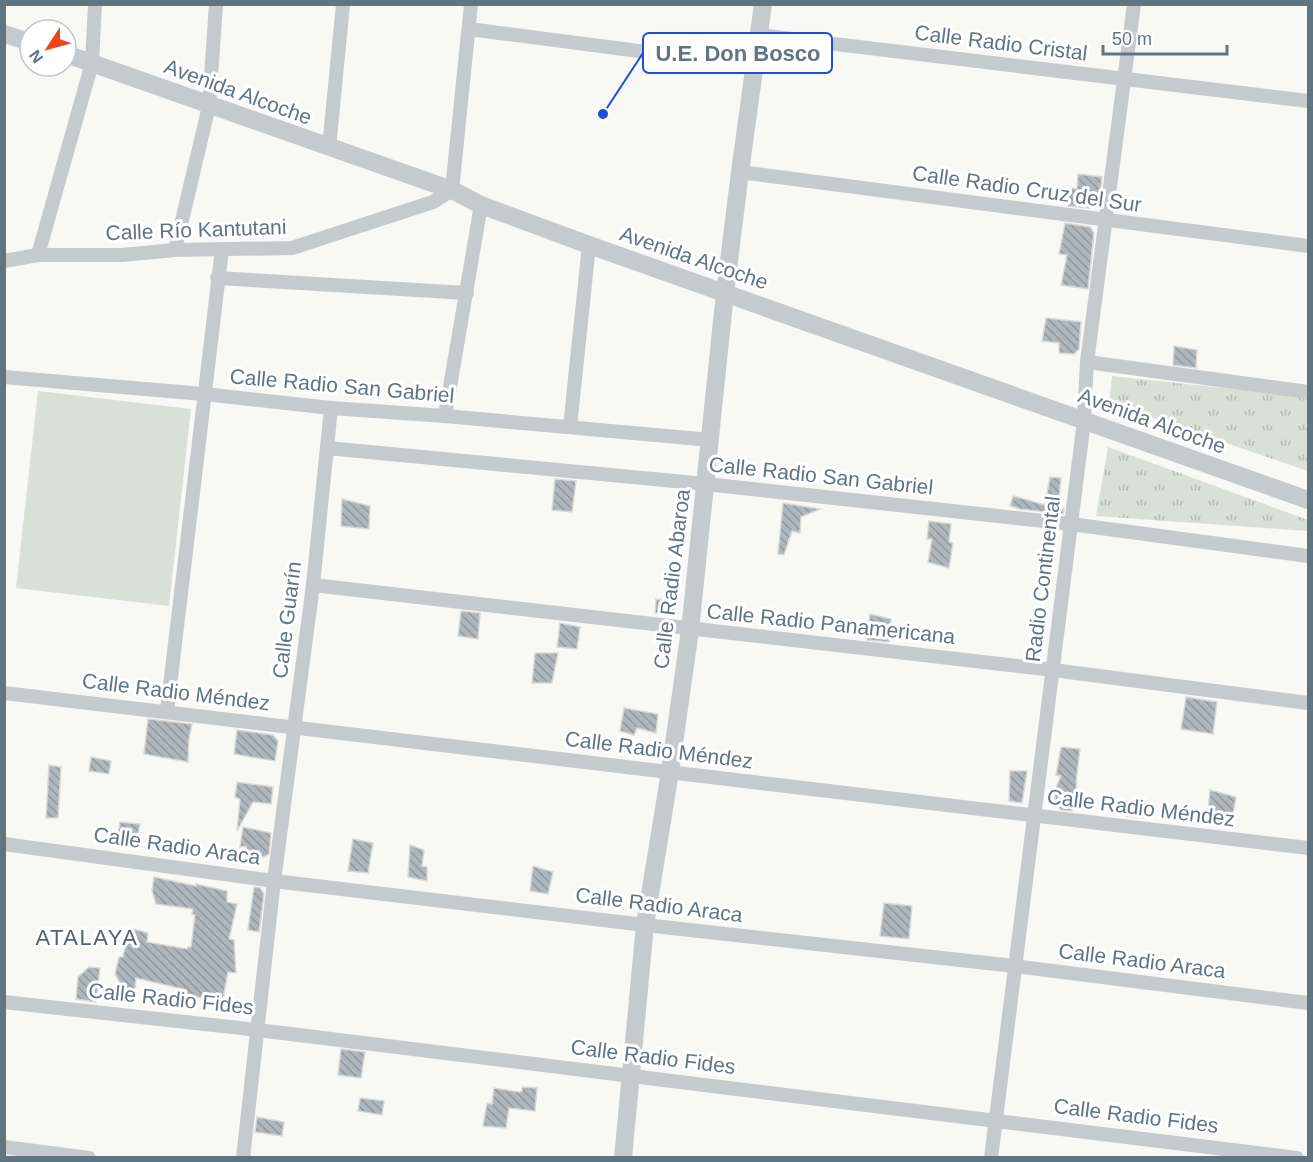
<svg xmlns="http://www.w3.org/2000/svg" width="1313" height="1162" font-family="Arial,sans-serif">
  <defs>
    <pattern id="grass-tufts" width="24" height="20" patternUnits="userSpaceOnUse" patternTransform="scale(1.5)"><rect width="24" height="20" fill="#d9e0d5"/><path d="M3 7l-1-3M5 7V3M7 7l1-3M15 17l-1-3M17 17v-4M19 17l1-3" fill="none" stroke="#b3bab2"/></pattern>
    <pattern id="building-back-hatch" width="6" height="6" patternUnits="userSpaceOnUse" patternTransform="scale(1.5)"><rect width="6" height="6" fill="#adb7bc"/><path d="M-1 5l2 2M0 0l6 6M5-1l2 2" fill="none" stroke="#90999e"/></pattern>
  </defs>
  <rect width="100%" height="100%" fill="#f8f8f5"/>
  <g fill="url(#grass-tufts)">
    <polygon points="1112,376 1308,397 1308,471 1109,403"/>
    <polygon points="1108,447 1308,520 1308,531 1096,516"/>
  </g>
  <polygon fill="#d9e0d5" points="38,391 191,409 169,606 16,588"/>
  <g fill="url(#building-back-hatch)" stroke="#d9d9d7" stroke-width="1.5">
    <polygon points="1078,174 1102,177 1099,203 1096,206 1089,208 1068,206 1069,188 1077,189"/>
    <polygon points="1065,223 1090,227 1094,233 1088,289 1061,285 1067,255 1059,254"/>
    <polygon points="1046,318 1081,322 1079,349 1074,354 1059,353 1059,343 1042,341"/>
    <polygon points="1174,346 1197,350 1196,368 1173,365"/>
    <polygon points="1050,477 1061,478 1058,508 1064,509 1063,514 1020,509 1010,506 1013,496 1045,505"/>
    <polygon points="555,479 576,481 572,512 552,510"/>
    <polygon points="342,499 370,506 369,529 341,526"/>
    <polygon points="783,503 820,509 801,517 800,533 792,531 784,555 778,554"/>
    <polygon points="929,521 951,524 949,542 953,543 949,568 928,562 932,539 927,539"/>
    <polygon points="656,599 676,601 674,611 668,615 655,613"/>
    <polygon points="461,611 480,613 478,639 458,636"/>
    <polygon points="870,614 891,619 889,642 867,640"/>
    <polygon points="560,623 580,627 577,649 557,647"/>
    <polygon points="535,653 558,653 552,683 532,683"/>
    <polygon points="1186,697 1217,702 1213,734 1181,729"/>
    <polygon points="624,708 658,714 656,733 637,728 634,735 620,731"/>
    <polygon points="148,719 192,724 189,738 188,762 144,754"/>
    <polygon points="237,730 273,735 278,741 275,761 234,754"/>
    <polygon points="1061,747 1080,749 1076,782 1077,782 1072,811 1061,810 1055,802 1055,790 1061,776 1056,775"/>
    <polygon points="91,757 111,761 109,774 89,771"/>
    <polygon points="49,765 61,767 58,818 46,818"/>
    <polygon points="1010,771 1027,771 1022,803 1009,801"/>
    <polygon points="237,782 273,787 271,804 253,802 237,831 240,799 235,797"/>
    <polygon points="1210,790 1236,797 1233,814 1208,812"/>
    <polygon points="1129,801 1147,805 1143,818 1126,816"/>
    <polygon points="120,822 140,824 136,843 117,840"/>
    <polygon points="243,827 271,833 269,854 264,857 247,853 246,846 240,847"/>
    <polygon points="353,839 373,843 368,873 348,871"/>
    <polygon points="410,845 424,850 422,866 427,867 427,881 408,877"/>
    <polygon points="533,866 553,872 548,894 530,891"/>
    <polygon points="154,877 196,886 196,884 227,891 227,902 237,904 229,939 234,940 236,973 228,972 223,999 203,996 202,998 182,996 183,989 136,978 135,989 123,988 115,974 119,957 123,957 129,928 148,933 147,942 187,949 188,947 191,947 195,915 192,914 193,909 156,904 152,891"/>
    <polygon points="254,887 260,888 264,894 259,932 248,930"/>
    <polygon points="884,903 912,906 909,939 880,936"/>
    <polygon points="89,967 100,968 96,1002 76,999 78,977"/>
    <polygon points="341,1049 365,1052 361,1078 338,1075"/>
    <polygon points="522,1087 537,1088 535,1111 509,1108 506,1128 483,1126 487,1103 492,1104 494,1088 519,1092 522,1091"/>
    <polygon points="360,1098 384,1101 382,1115 358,1111"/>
    <polygon points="257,1117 284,1122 282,1136 255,1132"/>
  </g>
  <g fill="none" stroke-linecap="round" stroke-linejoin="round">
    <g stroke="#c5cacd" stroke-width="14">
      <polyline points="469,29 754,66"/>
      <polyline points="760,35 1308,101"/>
      <polyline points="329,148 343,4"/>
      <polyline points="740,172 1308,246"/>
      <polyline points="175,250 209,106 216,4"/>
      <polyline points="38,255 92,63 95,4"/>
      <polyline points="4,261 38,255 122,255 175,250 292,248 433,202 452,190 471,4"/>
      <polyline points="217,278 467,293"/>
      <polyline points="1087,362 1308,392"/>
      <polyline points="4,377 204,394 331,408 445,416 711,440"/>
      <polyline points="445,416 481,205"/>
      <polyline points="570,427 589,245"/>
      <polyline points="327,448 706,484 1071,524 1308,556"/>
      <polyline points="313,585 1053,670 1308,703"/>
      <polyline points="4,693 1308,848"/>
      <polyline points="167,711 222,249"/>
      <polyline points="4,844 274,881 645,925 1014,966 1308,1003"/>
      <polyline points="4,1002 258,1030 1297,1158"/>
      <polyline points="4,1147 89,1158"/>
      <polyline points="243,1158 274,881 313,585 331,408"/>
      <polyline points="991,1158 1084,421 1087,362 1134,4"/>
    </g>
    <g stroke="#c5cacd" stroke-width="18">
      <polyline points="4,34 30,42"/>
      <polyline points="66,54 452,190 481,205 589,245 1308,500"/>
      <polyline points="623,1158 645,925 670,772 690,630 725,293 740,172 763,4"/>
    </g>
  </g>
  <g text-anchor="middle" stroke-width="6" stroke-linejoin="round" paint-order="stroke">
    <g font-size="21" fill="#607582" stroke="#fff">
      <text transform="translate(1001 43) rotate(7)" y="7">Calle Radio Cristal</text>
      <text transform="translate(238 92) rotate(20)" y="7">Avenida Alcoche</text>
      <text transform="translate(1027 189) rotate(8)" y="7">Calle Radio Cruz del Sur</text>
      <text transform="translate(196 230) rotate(-2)" y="7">Calle Río Kantutani</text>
      <text transform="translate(694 258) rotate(19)" y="7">Avenida Alcoche</text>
      <text transform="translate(342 386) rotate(5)" y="7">Calle Radio San Gabriel</text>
      <text transform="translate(1152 421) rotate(20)" y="7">Avenida Alcoche</text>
      <text transform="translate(821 476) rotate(6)" y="7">Calle Radio San Gabriel</text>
      <text transform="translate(672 579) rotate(-83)" y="7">Calle Radio Abaroa</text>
      <text transform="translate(1043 579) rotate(-83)" y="7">Radio Continental</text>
      <text transform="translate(287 620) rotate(-83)" y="7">Calle Guarín</text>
      <text transform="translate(831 624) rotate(6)" y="7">Calle Radio Panamericana</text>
      <text transform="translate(176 692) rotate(7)" y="7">Calle Radio Méndez</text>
      <text transform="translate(659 750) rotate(7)" y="7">Calle Radio Méndez</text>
      <text transform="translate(1141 808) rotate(7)" y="7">Calle Radio Méndez</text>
      <text transform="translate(177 846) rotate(8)" y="7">Calle Radio Araca</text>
      <text transform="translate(659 905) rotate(7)" y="7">Calle Radio Araca</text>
      <text transform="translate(1142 961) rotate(7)" y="7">Calle Radio Araca</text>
      <text transform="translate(171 999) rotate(6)" y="7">Calle Radio Fides</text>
      <text transform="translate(653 1057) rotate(7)" y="7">Calle Radio Fides</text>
      <text transform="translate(1136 1116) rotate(7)" y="7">Calle Radio Fides</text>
    </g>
    <g font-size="22" letter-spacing="1.5" fill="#53626c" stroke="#fff">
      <text x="87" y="945">ATALAYA</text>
    </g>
  </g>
  <path fill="none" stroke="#1d4ed8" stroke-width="2" d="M603 114L643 53"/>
  <circle fill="#1d4ed8" stroke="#fff" stroke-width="2" cx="603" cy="114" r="6"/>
  <rect fill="#fff" stroke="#1d4ed8" stroke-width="2" x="643" y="33" width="189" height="40" rx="6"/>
  <g font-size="22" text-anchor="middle" font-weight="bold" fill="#607582">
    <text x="738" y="61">U.E. Don Bosco</text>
  </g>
  <rect width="1313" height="1162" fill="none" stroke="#607582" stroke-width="12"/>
  <g transform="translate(48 48) rotate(234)"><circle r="28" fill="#ffffff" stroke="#bfc8cd" stroke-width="1.5"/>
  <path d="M0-4.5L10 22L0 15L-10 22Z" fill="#f0441d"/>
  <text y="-9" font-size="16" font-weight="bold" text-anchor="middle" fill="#607582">N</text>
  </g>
  <path d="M1103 45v9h124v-9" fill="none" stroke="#607582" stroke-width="3"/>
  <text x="1112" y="45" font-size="18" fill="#607582" stroke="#ffffff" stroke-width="4.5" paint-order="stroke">50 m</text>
</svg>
